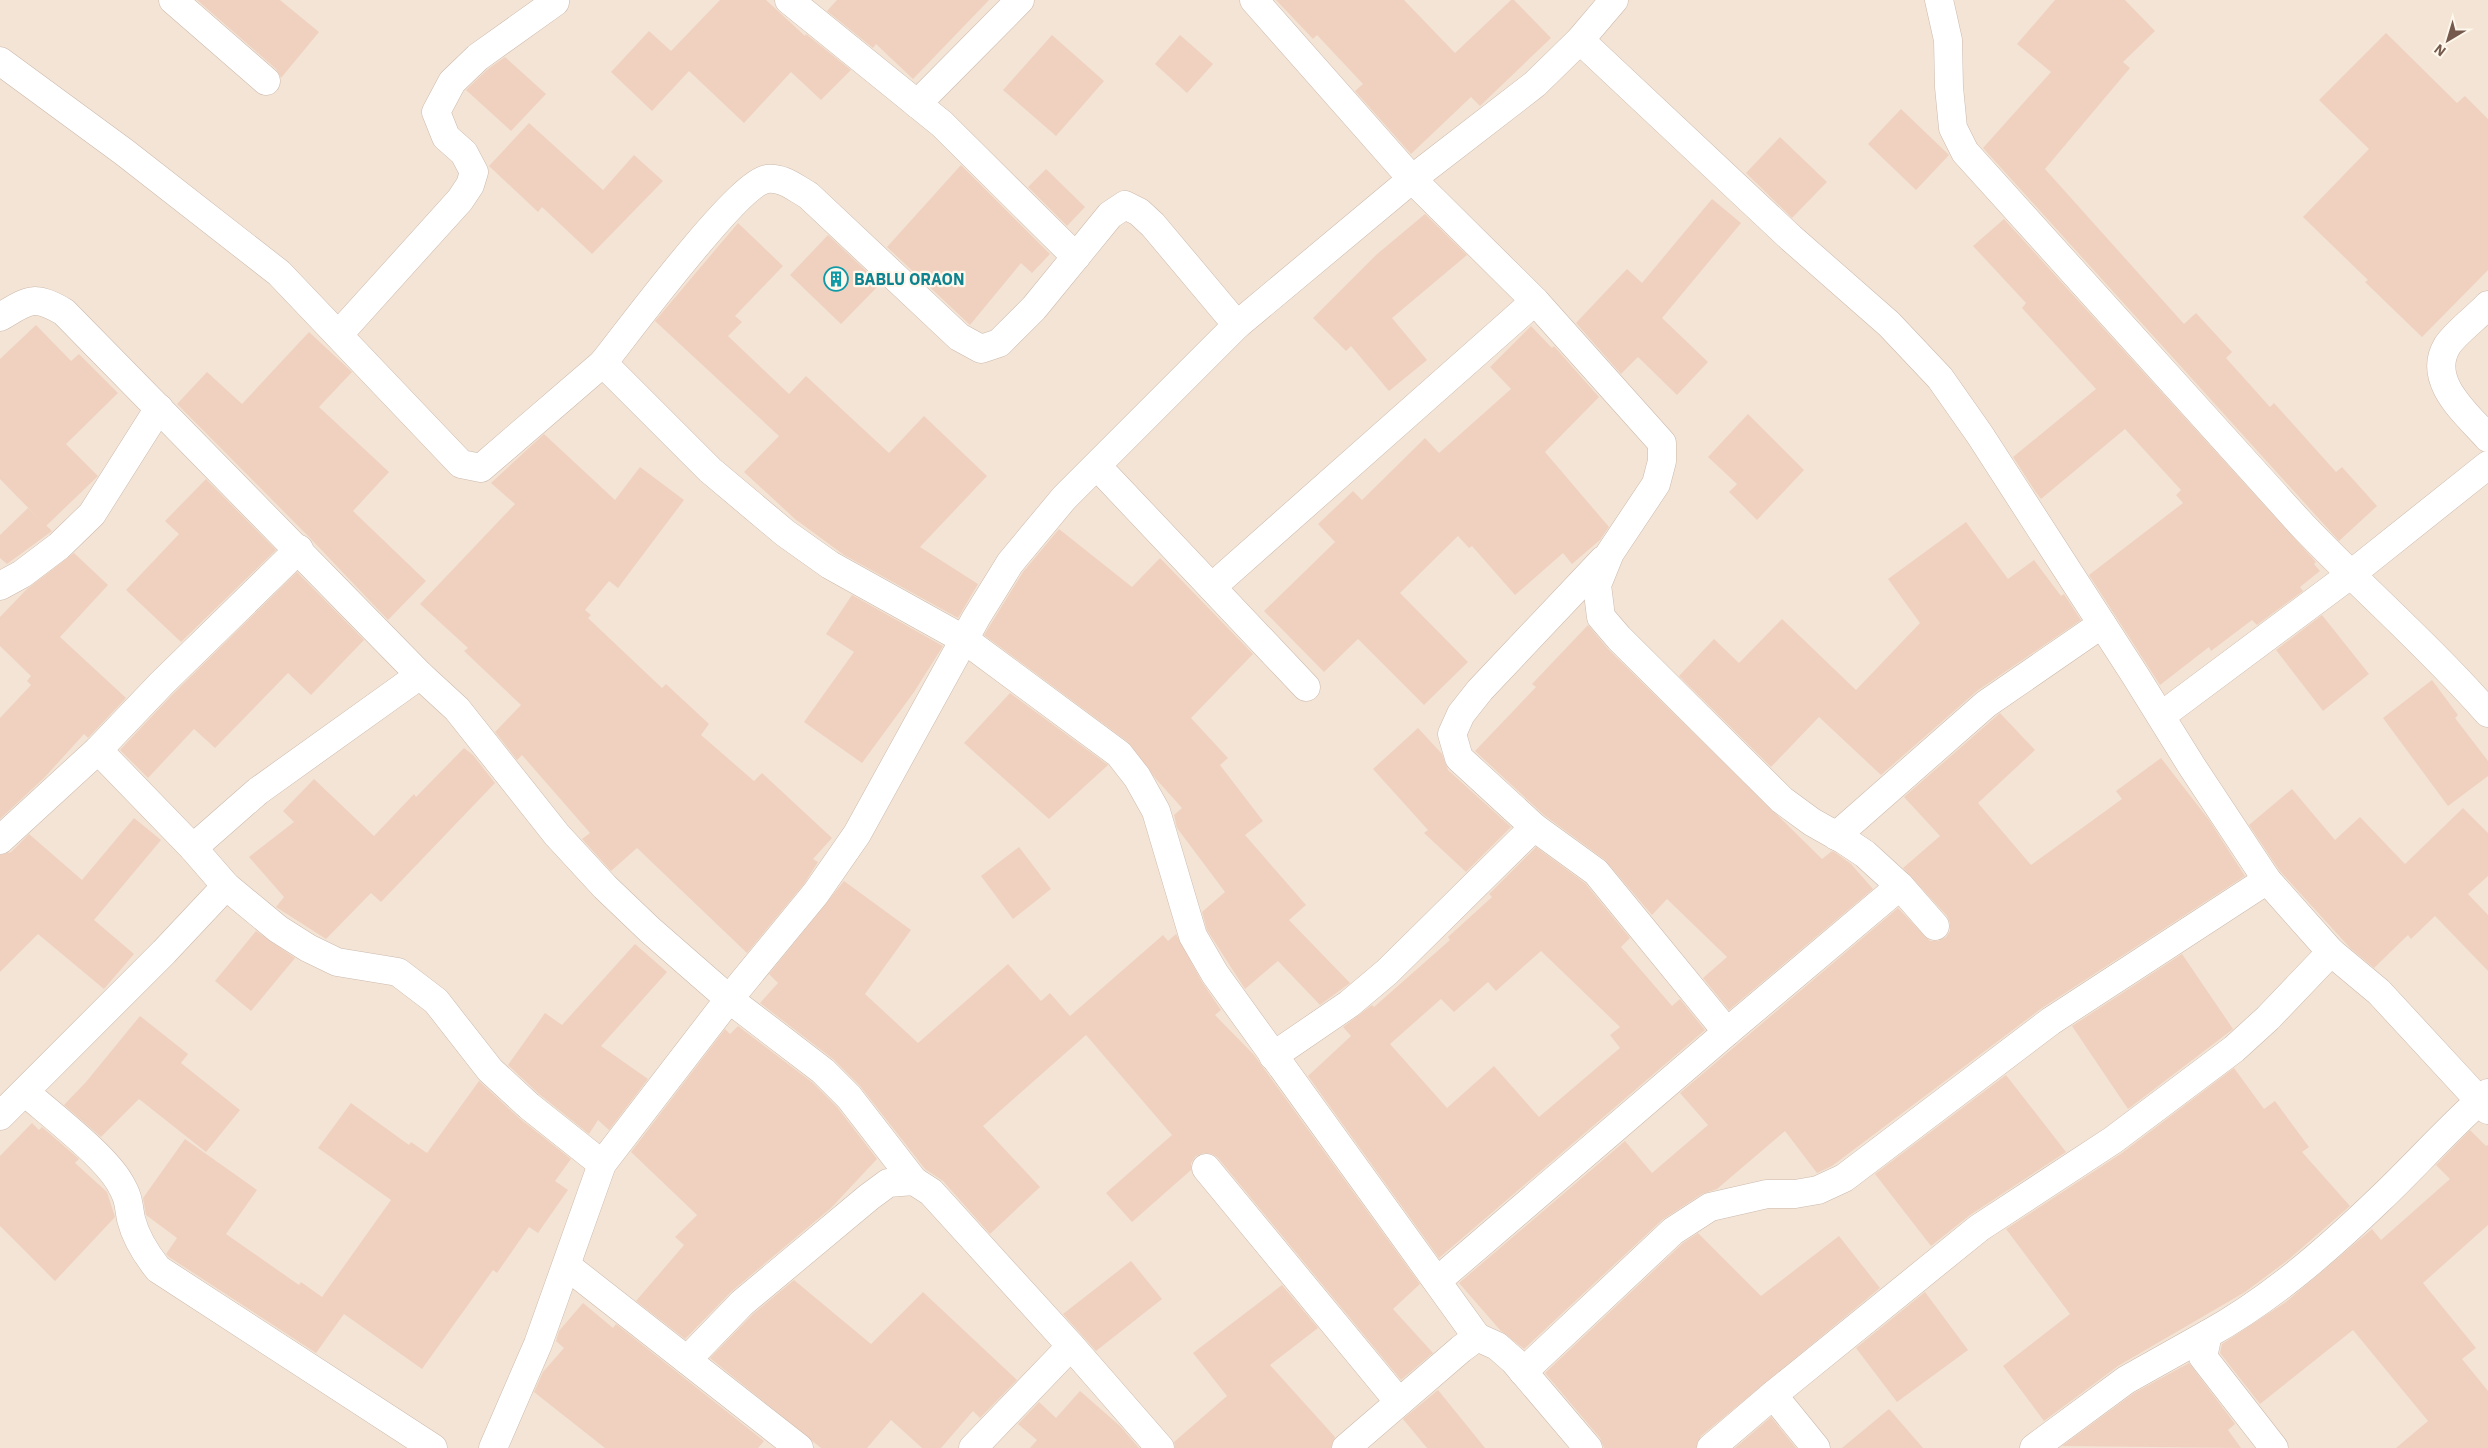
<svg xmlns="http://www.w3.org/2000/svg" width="2488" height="1448" font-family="'IBM Plex Sans',sans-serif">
  <rect width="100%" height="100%" fill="#fbf3e6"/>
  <rect fill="#f3e4d5" x="0" y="0" width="2488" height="1448"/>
  <g fill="#f0d1bf" fill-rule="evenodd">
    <polygon points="197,0 280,0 319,32 281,78 276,69"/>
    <polygon points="720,0 766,0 805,36 806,34 851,70 821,100 791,72 744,123 689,71 652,111 611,72 649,31 671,51"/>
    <polygon points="837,0 989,0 913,79 876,44 873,48 827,11"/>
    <polygon points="1276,0 1404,0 1455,53 1511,0 1514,0 1551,38 1480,106 1471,97 1411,154 1355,91 1363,84 1317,35 1313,39"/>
    <polygon points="2055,0 2125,0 2155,31 2123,62 2130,68 2045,169 2184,324 2196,313 2232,352 2226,358 2270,407 2274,403 2336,472 2342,467 2377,506 2339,541 1983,148 2051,72 2017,44"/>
    <polygon points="2386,33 2457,103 2465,96 2488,119 2488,270 2422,337 2365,282 2368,280 2303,217 2369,149 2319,100"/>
    <polygon points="1052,35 1104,81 1056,136 1003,90"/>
    <polygon points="1180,35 1213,64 1187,93 1155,64"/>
    <polygon points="505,57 546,94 511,131 466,90 488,69"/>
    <polygon points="1901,109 1949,155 1916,190 1868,144"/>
    <polygon points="529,123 603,190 634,155 663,181 592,254 542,207 538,212 489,166"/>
    <polygon points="1780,137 1827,182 1792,218 1746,173"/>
    <polygon points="961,165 1050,254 1032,273 1021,263 970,325 887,247"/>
    <polygon points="1046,169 1085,207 1067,226 1028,187"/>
    <polygon points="1712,199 1741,223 1662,318 1708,362 1677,395 1638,357 1621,374 1576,323 1627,269 1642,283"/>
    <polygon points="1425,214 1467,255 1392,318 1427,360 1389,391 1351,346 1346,351 1313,318 1376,255"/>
    <polygon points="2004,219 2316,562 2314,564 2320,571 2300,587 2303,591 2257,625 2252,620 2211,651 2209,647 2160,685 2089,575 2183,503 2176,495 2181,490 2125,429 2041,499 2035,491 2013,457 2096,389 2022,308 2026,303 1973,246"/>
    <polygon points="738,223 783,266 735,316 742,322 728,336 789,394 806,376 889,453 924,416 987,476 920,547 978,584 958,618 844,555 795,519 744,472 779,436 655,321"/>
    <polygon points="828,235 880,284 841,324 790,275"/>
    <polygon points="36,325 71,361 79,354 118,393 66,444 98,476 46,526 0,479 0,359"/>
    <polygon points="1531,326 1552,348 1554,346 1599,397 1545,452 1609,527 1600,540 1572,564 1563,553 1515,595 1472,546 1469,548 1458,536 1400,593 1468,662 1424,705 1358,639 1324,672 1264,611 1335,542 1318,524 1353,491 1362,500 1425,438 1439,453 1511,389 1490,367"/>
    <polygon points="309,332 352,372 319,407 389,472 353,511 426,581 388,620 310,538 177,404 207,372 242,404"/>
    <polygon points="1748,414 1804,470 1757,520 1729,492 1737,484 1708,457"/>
    <polygon points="544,434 615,500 640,467 684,500 618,588 609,581 585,610 591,615 588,618 662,688 666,684 709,724 701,735 754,781 762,773 832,838 813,859 818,862 804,884 747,953 637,848 611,871 582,839 590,833 522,755 517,760 495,732 521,705 464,651 468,648 420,604 515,504 491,483"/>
    <polygon points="206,479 276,550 181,642 126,590 179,534 165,521"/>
    <polygon points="28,508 52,531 7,564 0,558 0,535"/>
    <polygon points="1966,522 2008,579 2034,560 2061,596 2064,594 2081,620 1977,691 1881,775 1819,717 1771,767 1679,676 1714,639 1739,663 1782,619 1856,690 1920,623 1888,579"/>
    <polygon points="1059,529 1132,587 1160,558 1253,654 1191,718 1228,758 1220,765 1263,821 1245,835 1306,905 1289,920 1350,983 1320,1005 1278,961 1245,989 1207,930 1202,912 1225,892 1177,828 1174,815 1182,808 1156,779 1128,742 984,635 1023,572"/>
    <polygon points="74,553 108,585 60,637 126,698 88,738 84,734 44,778 0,819 0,718 31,685 27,681 31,676 0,646 0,617 27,589"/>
    <polygon points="297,572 364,640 311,695 288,673 215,748 194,729 148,778 120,750 173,694"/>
    <polygon points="852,595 943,646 914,692 862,763 804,722 854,652 826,634"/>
    <polygon points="2322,615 2369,674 2323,711 2276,650"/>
    <polygon points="1588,625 1608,649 1822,859 1832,851 1836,853 1851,864 1873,889 1729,1010 1703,978 1727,957 1667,899 1652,915 1605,860 1544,815 1475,751 1536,687 1532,684"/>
    <polygon points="2432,680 2458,715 2455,718 2488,761 2488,776 2448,806 2383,718"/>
    <polygon points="1010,693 1108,765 1049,819 964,743"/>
    <polygon points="2000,713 2035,750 1978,803 2031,865 2122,799 2116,791 2161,758 2209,820 2245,876 2042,1008 1832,1166 1817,1173 1785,1131 1717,1189 1702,1194 1662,1220 1524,1349 1500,1330 1459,1283 1625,1141 1652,1173 1708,1125 1680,1093 1898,908 1930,941 1938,941 1946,937 1950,931 1950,923 1947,916 1903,868 1940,836 1904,797"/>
    <polygon points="1418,728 1442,754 1448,770 1511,827 1466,872 1424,833 1428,830 1373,769"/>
    <polygon points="464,748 473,755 495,783 381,902 371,893 326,939 276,907 284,897 249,857 294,822 283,811 314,779 374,836 414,794 416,797"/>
    <polygon points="2292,789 2335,840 2360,817 2405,864 2463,808 2488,833 2488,876 2468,894 2488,915 2488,971 2435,916 2411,939 2408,935 2374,968 2351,949 2279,870 2249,825"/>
    <polygon points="134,818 161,840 94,920 134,954 104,989 38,934 0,972 0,855 11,852 29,834 82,880"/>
    <polygon points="1019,847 1051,889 1013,919 981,876"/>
    <path d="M1536,847L1585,883L1630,938L1621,947L1672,1006L1680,999L1705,1030L1439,1258L1308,1076L1351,1036L1343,1027L1372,1005L1374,1007L1450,940L1448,937L1492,897L1489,894ZM1541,951L1620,1027L1610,1035L1620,1048L1539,1117L1494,1066L1447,1108L1390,1044L1441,999L1454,1012L1488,982L1496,991Z"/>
    <polygon points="844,881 911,930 865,994 918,1043 1008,964 1041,1001 1050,993 1070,1016 1163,935 1168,941 1176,934 1202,982 1221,1010 1215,1015 1254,1055 1420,1284 1393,1309 1433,1353 1401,1380 1218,1158 1212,1154 1204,1153 1196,1156 1191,1163 1191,1170 1132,1222 1106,1193 1172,1135 1086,1035 983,1126 1040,1187 990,1234 943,1181 925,1169 860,1086 833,1059 760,1003 778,983 769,974"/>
    <polygon points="256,931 295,958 251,1011 215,981"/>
    <polygon points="635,944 667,972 601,1046 648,1079 609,1130 598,1120 589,1134 539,1094 508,1065 545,1013 562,1025"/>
    <polygon points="2182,954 2233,1029 2128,1109 2072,1026"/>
    <polygon points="140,1016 188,1054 181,1063 240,1110 206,1152 139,1099 101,1137 64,1105 86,1082"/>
    <polygon points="738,1026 813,1083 837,1107 877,1159 831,1208 732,1291 685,1339 636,1301 684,1245 675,1237 697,1215 631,1152 725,1029 730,1034"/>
    <polygon points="2234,1068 2264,1109 2275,1101 2309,1147 2302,1152 2350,1206 2288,1260 2245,1292 2118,1366 2044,1421 2003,1366 2070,1314 2006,1229 2122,1153"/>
    <polygon points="2006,1075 2066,1152 1970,1215 1931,1246 1875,1174"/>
    <polygon points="479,1081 519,1118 571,1159 555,1181 568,1190 538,1233 529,1227 497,1273 493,1270 422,1369 344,1314 316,1353 169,1257 166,1254 177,1238 146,1215 143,1198 185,1139 257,1190 226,1234 299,1285 301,1282 322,1297 391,1200 318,1148 351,1103 409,1145 411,1142 427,1153"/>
    <polygon points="32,1123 39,1130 42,1127 79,1159 75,1163 107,1192 115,1217 55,1281 0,1226 0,1156"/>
    <polygon points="2470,1130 2486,1146 2488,1145 2488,1225 2423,1283 2476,1348 2462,1359 2488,1391 2488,1448 2396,1448 2428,1421 2353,1330 2260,1404 2220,1353 2222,1344 2286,1302 2372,1229 2381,1240 2450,1179 2436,1165"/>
    <polygon points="1698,1233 1761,1296 1839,1236 1880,1288 1701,1436 1696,1448 1604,1448 1600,1438 1545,1373 1683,1243"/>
    <polygon points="1131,1261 1162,1299 1096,1351 1063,1314"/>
    <polygon points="794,1280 871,1344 923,1292 1017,1380 980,1418 973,1411 941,1448 922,1448 891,1420 867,1448 821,1448 710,1358 753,1314"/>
    <polygon points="1282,1285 1318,1328 1270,1365 1335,1437 1331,1448 1175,1448 1174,1442 1227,1396 1193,1353"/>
    <polygon points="1925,1292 1968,1350 1897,1402 1856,1348"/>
    <polygon points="583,1303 613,1328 616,1324 764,1441 758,1448 605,1448 534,1392 543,1372 564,1348 556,1341 559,1331"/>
    <polygon points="2189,1363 2235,1424 2228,1430 2241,1448 2062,1446 2134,1393"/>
    <polygon points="1438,1390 1485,1448 1427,1448 1403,1419"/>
    <polygon points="1080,1391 1120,1426 1139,1448 1030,1448 1037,1440 1018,1424 1039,1402 1056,1418"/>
    <polygon points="1889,1409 1923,1448 1842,1448"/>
    <polygon points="1771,1417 1796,1448 1735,1448"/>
  </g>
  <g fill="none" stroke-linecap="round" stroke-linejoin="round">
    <g stroke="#cdbaad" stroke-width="29">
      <g id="minor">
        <polyline points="173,0 266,81"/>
        <polyline points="789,0 942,124 1076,257"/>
        <polyline points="1254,0 1412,179 1535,84 1580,40 1614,0"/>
        <path d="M1939,0L1948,40L1949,87L1953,128L1965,152L2302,525C2363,589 2430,647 2488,713"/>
        <polyline points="1580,40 1791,238 1889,324 1940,378 1980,435 2135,675 2191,765 2267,880 2331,952 2379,992 2488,1110"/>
        <polyline points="0,61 124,152 279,273 461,464 481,468 603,363 710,470 785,533 830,565 965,640 1119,754 1137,777 1156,811 1193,936 1215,974 1477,1337"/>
        <polyline points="917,104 1020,0"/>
        <path d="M2488,305C2478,316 2453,335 2447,346C2426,381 2467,414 2488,438"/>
        <path d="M0,317C29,300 33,294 64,312L420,675L457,709L557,835L605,887L650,930L729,999L823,1071L849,1097L914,1181"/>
        <polyline points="339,334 460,200 470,185 474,172 464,153 446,137 436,112 452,82 478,57 555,2"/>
        <path d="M603,363C627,333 737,184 767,179C783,177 795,188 808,195L959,337L981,349L999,343L1034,308L1110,215L1125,205L1139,212L1153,225L1237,325"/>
        <polyline points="1097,466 1306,687"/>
        <polyline points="0,586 22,574 59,546 92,514 159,408"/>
        <polyline points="1212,587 1535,301"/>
        <polyline points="2161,716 2350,575 2488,465"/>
        <polyline points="98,750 193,848 226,886 278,929 308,948 337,962 398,972 436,1001 490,1070 529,1106 602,1164"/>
        <polyline points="1534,827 1459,758 1452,734 1461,714 1480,690 1603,560"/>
        <polyline points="1836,836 1986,704 2102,624"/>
        <polyline points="0,840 98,750 162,683 299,549"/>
        <polyline points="193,848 258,791 420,675"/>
        <polyline points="1273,1056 1349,1004 1387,972 1534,827 1596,872 1727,1032"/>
        <path d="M25,1092C50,1114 105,1156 120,1183C129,1198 128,1203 131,1219C136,1239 146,1254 158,1269L433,1448"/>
        <polyline points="0,1116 164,952 226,886"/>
        <polyline points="1206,1168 1399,1402"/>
        <polyline points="567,1266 799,1448"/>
        <polyline points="1437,1281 1727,1032 1900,886"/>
        <polyline points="687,1360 742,1303 869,1197 888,1183 914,1181 931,1192 1071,1346 1160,1448"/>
        <polyline points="1523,1372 1673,1231 1710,1207 1767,1194 1795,1194 1818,1190 1844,1178 2051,1021 2267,880"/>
        <polyline points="1773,1395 1816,1448"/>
        <polyline points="493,1448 538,1344 602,1164 729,999 816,893 857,834 976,618 1010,563 1064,498 1237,325 1412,179 1535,301 1662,443 1662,461 1656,484 1610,553 1597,585 1601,617 1619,638 1782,800 1812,822 1844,840 1865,854 1900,886 1935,926"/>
        <polyline points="973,1448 1071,1346"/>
        <polyline points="1346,1448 1461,1349 1477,1337 1497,1346 1514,1361 1588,1448"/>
        <polyline points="1711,1448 1773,1395 1979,1228 2113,1140 2234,1049 2268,1018 2331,952"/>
        <polyline points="2034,1448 2126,1380 2208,1334"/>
        <path d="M2274,1448L2203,1357L2208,1334C2271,1299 2327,1250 2379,1200C2416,1165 2450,1126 2488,1093"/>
      </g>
    </g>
    <use href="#minor" stroke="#fff" stroke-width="28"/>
  </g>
  <defs>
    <g id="building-ring" transform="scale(1.25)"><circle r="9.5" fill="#fef7ec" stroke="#0f9aa8" stroke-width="1.5"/><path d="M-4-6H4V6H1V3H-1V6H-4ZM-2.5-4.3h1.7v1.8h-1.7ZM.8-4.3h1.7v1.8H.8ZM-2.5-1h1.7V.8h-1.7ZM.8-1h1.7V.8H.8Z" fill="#0f9aa8"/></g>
  </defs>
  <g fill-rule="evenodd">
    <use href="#building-ring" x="836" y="279"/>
  </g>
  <g text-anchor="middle" stroke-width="4.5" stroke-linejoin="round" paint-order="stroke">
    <g font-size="16" font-weight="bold" fill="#0d838f" stroke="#fef7ec" text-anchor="start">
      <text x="854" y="285">BABLU ORAON</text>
    </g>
  </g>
  <g transform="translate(2448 40) rotate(218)" stroke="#fef7ec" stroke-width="4" paint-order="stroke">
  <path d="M0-4L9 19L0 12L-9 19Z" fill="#74594c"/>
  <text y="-8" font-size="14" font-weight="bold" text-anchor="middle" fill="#74594c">N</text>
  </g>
</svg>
